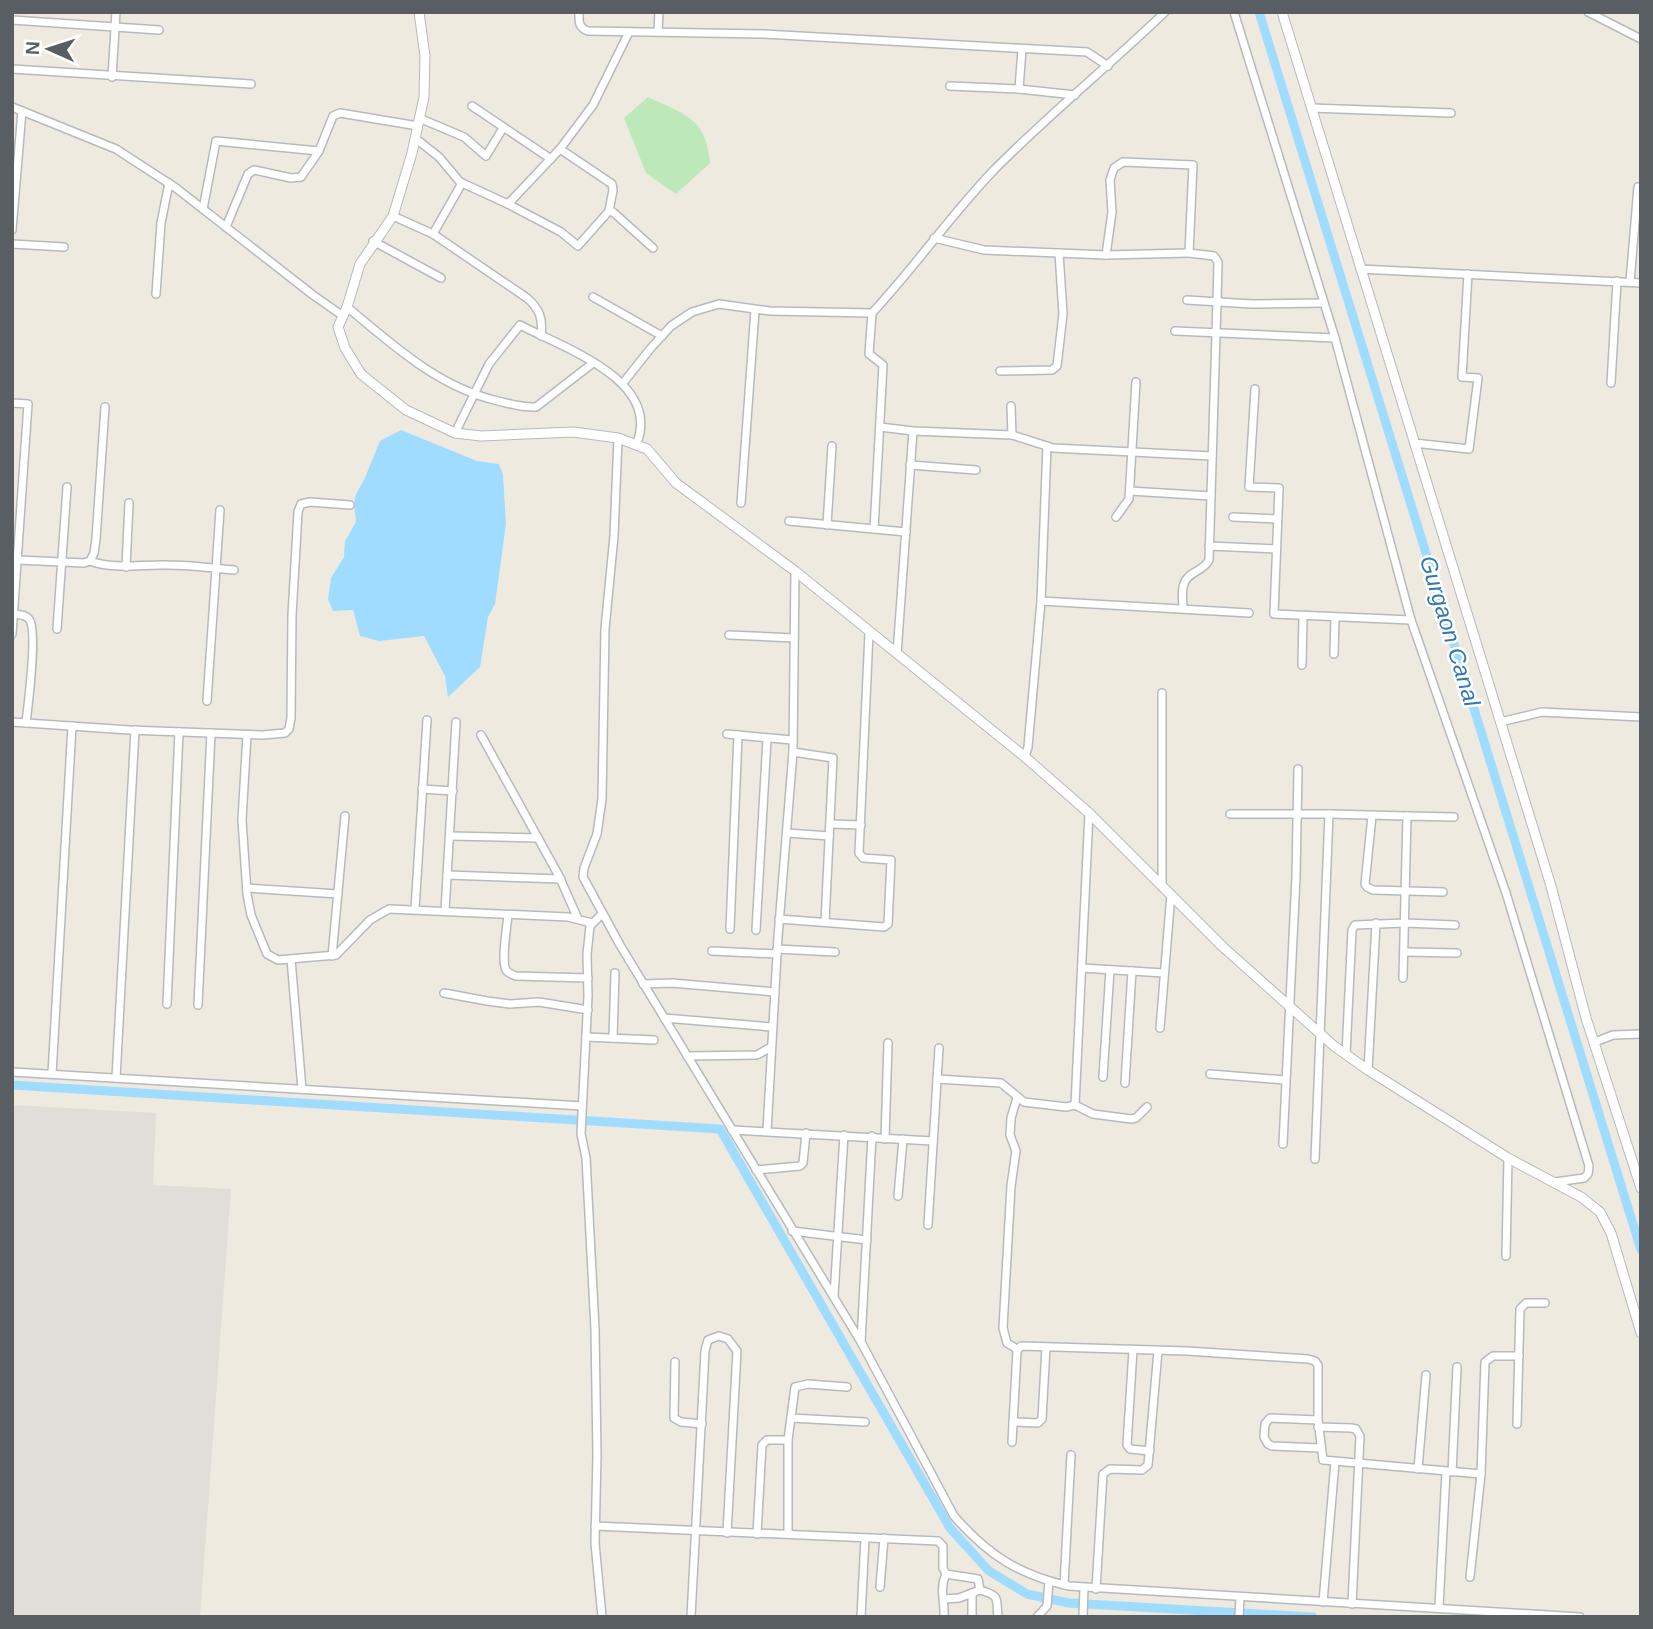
<svg xmlns="http://www.w3.org/2000/svg" width="1653" height="1629" font-family="Helvetica,sans-serif">
  <rect width="100%" height="100%" fill="#eeeae0"/>
  <polygon fill="#e1ddd8" points="12,1105 156,1113 153,1185 231,1189 200,1617 12,1617"/>
  <path fill="#bde8ba" d="M648,97C685,115 706,117 710,163L676,194L646,173L624,118Z"/>
  <polygon fill="#9fdcff" points="401,430 477,461 499,464 503,475 506,524 495,604 488,617 480,667 448,697 445,676 424,636 379,641 360,636 353,610 333,611 328,599 331,578 344,557 345,541 356,522 354,504 356,494 364,480 380,441"/>
  <g fill="none" stroke-linecap="round" stroke-linejoin="round">
    <g stroke="#9fdcff" stroke-width="9">
      <polyline points="1259,12 1641,1250"/>
      <polyline points="12,1085 720,1129 950,1528 989,1571 1027,1594 1069,1603 1313,1617"/>
    </g>
    <g stroke="#b6babf" stroke-width="10">
      <g id="minor">
        <path d="M579,12C579,22 578,27 588,31L764,34L1087,52L1108,66"/>
        <polyline points="1234,12 1335,338 1411,620 1506,893 1589,1166 1588,1174 1584,1178 1555,1182"/>
        <polyline points="1588,12 1641,39"/>
        <polyline points="12,20 159,30"/>
        <polyline points="658,32 659,12"/>
        <polyline points="12,69 251,84"/>
        <polyline points="112,77 116,12"/>
        <polyline points="950,86 1019,89 1075,95"/>
        <polyline points="1019,89 1022,49"/>
        <polyline points="472,106 551,159"/>
        <polyline points="12,107 116,149 176,188 313,295 343,316"/>
        <polyline points="1311,108 1451,113"/>
        <polyline points="419,118 464,137 486,156 503,128"/>
        <polyline points="415,138 439,157 460,182 508,204 561,232 578,246 609,211 613,212 653,248"/>
        <polyline points="560,149 612,184 613,190 609,211"/>
        <polyline points="508,204 560,149 593,105 629,32"/>
        <polyline points="203,209 216,141 319,151"/>
        <path d="M393,216L433,234L527,298C540,309 543,319 541,336"/>
        <polyline points="226,227 248,174 254,170 291,178 301,177 319,151 333,116 340,113 418,126"/>
        <polyline points="12,230 22,111"/>
        <polyline points="433,234 462,183"/>
        <polyline points="934,238 984,250 1106,255 1189,253"/>
        <polyline points="373,241 441,278"/>
        <polyline points="12,244 64,247"/>
        <path d="M1106,255L1112,212L1110,180L1114,168L1123,162L1193,165L1189,253L1214,256L1218,262L1217,302L1209,560C1203,572 1187,572 1184,584C1181,591 1183,601 1183,608"/>
        <polyline points="1360,269 1641,283"/>
        <polyline points="1630,282 1638,187"/>
        <polyline points="156,294 161,223 169,183"/>
        <polyline points="593,297 662,336"/>
        <polyline points="1187,300 1252,304 1324,303"/>
        <path d="M347,307C394,346 438,387 498,401C511,404 523,408 536,407L593,363"/>
        <polyline points="872,313 869,354 883,365 874,529"/>
        <polyline points="1175,331 1335,338"/>
        <polyline points="1000,371 1052,370 1057,366 1063,314 1059,253"/>
        <path d="M623,383L650,349L671,326L692,312L719,304L770,311L872,313C915,267 950,216 993,171C1048,115 1109,66 1165,12"/>
        <polyline points="1611,383 1617,281"/>
        <polyline points="1255,389 1249,487 1279,488 1274,614 1411,620"/>
        <polyline points="12,403 28,404 12,634"/>
        <polyline points="1011,406 1012,435"/>
        <polyline points="880,427 913,431 1012,435 1053,448 1212,456"/>
        <path d="M455,433L489,364L520,325C564,348 661,380 637,443"/>
        <path d="M618,438L614,536L605,629L602,799L597,834L584,868L583,877L620,945L861,1342L954,1516C988,1555 1019,1575 1069,1586L1580,1617"/>
        <polyline points="1414,443 1469,449 1478,378 1462,377 1468,274"/>
        <polyline points="910,465 976,470"/>
        <polyline points="1130,491 1211,496"/>
        <polyline points="741,503 755,310"/>
        <polyline points="1116,517 1129,499 1136,382"/>
        <polyline points="1233,517 1277,519"/>
        <polyline points="789,521 906,532"/>
        <polyline points="827,525 832,446"/>
        <polyline points="1209,546 1276,549"/>
        <polyline points="18,560 84,563 90,561 94,553 96,539 105,407"/>
        <path d="M90,561C115,570 141,564 167,565C190,565 212,568 234,570"/>
        <polyline points="126,567 129,503"/>
        <polyline points="1041,601 1249,613"/>
        <path d="M13,614C19,615 25,614 29,619C38,629 28,706 26,723"/>
        <polyline points="57,629 67,487"/>
        <polyline points="729,635 794,638"/>
        <polyline points="897,654 913,431"/>
        <polyline points="1334,654 1335,618"/>
        <polyline points="1302,665 1303,617"/>
        <polyline points="1162,693 1162,887"/>
        <polyline points="207,701 220,510"/>
        <polyline points="12,722 129,730 263,735 285,733 289,729 291,718 292,615 298,512 301,504 310,502 350,505"/>
        <polyline points="1500,722 1542,712 1641,717"/>
        <polyline points="727,734 792,740"/>
        <polyline points="247,735 242,820 247,894 251,915 267,954 278,960 336,955 370,920 389,909 568,917 592,923"/>
        <polyline points="481,735 559,876 578,919"/>
        <polyline points="793,752 833,758 825,922"/>
        <polyline points="1025,757 1028,747 1041,601 1047,446"/>
        <polyline points="422,789 453,791"/>
        <polyline points="1230,814 1329,814 1315,1159"/>
        <polyline points="1329,814 1407,816"/>
        <polyline points="1372,816 1365,884 1367,887 1373,890 1443,892"/>
        <polyline points="830,824 861,825"/>
        <polyline points="787,833 829,836"/>
        <polyline points="450,836 538,838"/>
        <polyline points="447,875 561,879"/>
        <polyline points="247,888 338,894"/>
        <polyline points="415,909 427,720"/>
        <polyline points="445,911 456,722"/>
        <path d="M508,915C507,927 501,960 506,970C508,973 513,975 516,976L588,978"/>
        <polyline points="779,919 884,927 888,924 891,860 863,858 859,853 869,633"/>
        <polyline points="730,929 738,735"/>
        <polyline points="756,930 767,739"/>
        <polyline points="777,949 835,952"/>
        <polyline points="712,951 777,954"/>
        <polyline points="1404,952 1457,953"/>
        <polyline points="332,956 345,816"/>
        <polyline points="291,959 302,1089"/>
        <polyline points="1082,968 1164,973"/>
        <polyline points="1403,978 1407,816 1454,817"/>
        <polyline points="643,984 672,983 775,992"/>
        <polyline points="444,993 487,1001 510,1004 539,1002 588,1010"/>
        <polyline points="167,1004 179,732"/>
        <polyline points="198,1005 211,733"/>
        <polyline points="664,1018 772,1027"/>
        <polyline points="1160,1028 1171,894"/>
        <polyline points="586,1037 654,1040"/>
        <polyline points="613,1038 615,973"/>
        <polyline points="1595,1042 1613,1035 1641,1034"/>
        <polyline points="1346,1054 1352,930 1355,925 1405,923 1455,925"/>
        <polyline points="687,1056 757,1055 771,1047"/>
        <polyline points="1368,1070 1376,923"/>
        <polyline points="12,1072 582,1106"/>
        <polyline points="52,1074 72,726"/>
        <polyline points="1210,1074 1285,1080"/>
        <polyline points="1103,1077 1110,970"/>
        <polyline points="116,1078 135,730"/>
        <polyline points="937,1079 1001,1083 1024,1102 1066,1107 1075,1105 1089,813"/>
        <polyline points="1125,1083 1132,971"/>
        <polyline points="1017,1098 1011,1118 1010,1135 1016,1151 1011,1186 1003,1328 1007,1343 1017,1349"/>
        <polyline points="1075,1105 1093,1114 1131,1119 1136,1118 1147,1107"/>
        <polyline points="732,1130 933,1141"/>
        <polyline points="767,1131 778,937 793,752 795,571"/>
        <polyline points="885,1139 888,1043"/>
        <polyline points="1283,1144 1296,877 1298,769"/>
        <polyline points="756,1170 800,1166 803,1163 806,1133"/>
        <polyline points="898,1196 903,1139"/>
        <polyline points="928,1225 939,1048"/>
        <polyline points="792,1231 867,1240"/>
        <polyline points="1506,1256 1508,1158"/>
        <polyline points="834,1296 844,1135"/>
        <polyline points="861,1342 872,1136"/>
        <polyline points="1133,1350 1127,1445 1130,1449 1150,1451"/>
        <polyline points="675,1362 674,1418 681,1422 702,1424"/>
        <polyline points="791,1418 865,1422"/>
        <polyline points="1318,1420 1270,1418 1265,1424 1264,1437 1268,1444 1272,1446 1320,1448"/>
        <polyline points="1013,1422 1038,1423 1042,1419 1046,1347"/>
        <polyline points="1517,1424 1520,1309 1526,1303 1545,1303"/>
        <polyline points="1318,1427 1351,1428 1356,1429 1360,1436 1352,1604"/>
        <polyline points="788,1440 795,1387 808,1384 847,1387"/>
        <polyline points="1012,1442 1017,1351 1021,1346 1187,1351 1308,1359 1315,1361 1318,1365 1318,1420 1323,1460 1481,1474"/>
        <polyline points="1418,1469 1426,1375"/>
        <polyline points="1452,1472 1457,1367"/>
        <path d="M595,1526L938,1541L943,1546V1568L946,1574L978,1579L980,1590C1000,1596 996,1597 998,1617"/>
        <polyline points="757,1534 762,1445 767,1440 788,1440 788,1534"/>
        <polyline points="1470,1577 1481,1474 1485,1362 1493,1356 1519,1356"/>
        <polyline points="1064,1585 1071,1455"/>
        <polyline points="880,1587 884,1538"/>
        <polyline points="1096,1589 1103,1474 1110,1469 1142,1470 1148,1465 1158,1351"/>
        <polyline points="972,1593 972,1617"/>
        <polyline points="944,1599 959,1598 980,1590"/>
        <polyline points="1323,1602 1335,1462"/>
        <polyline points="1439,1607 1446,1472"/>
        <polyline points="602,1617 595,1543 597,1455 595,1329 586,1158 581,1134 588,996 587,954 590,926 602,914"/>
        <polyline points="691,1617 705,1351 708,1340 719,1336 728,1339 737,1351 727,1533"/>
        <polyline points="861,1617 865,1538"/>
        <path d="M944,1617C945,1601 939,1589 946,1574"/>
        <polyline points="1037,1617 1047,1606 1049,1581"/>
        <polyline points="1083,1617 1084,1588"/>
        <polyline points="1239,1617 1240,1598"/>
      </g>
    </g>
    <g stroke="#b6babf" stroke-width="11">
      <g id="tertiary">
        <polyline points="419,12 425,56 424,97 412,153 393,216 360,264 347,307 338,327 345,348 361,374 406,410 455,433 481,436 573,432 618,438 647,449 676,483 795,571 1025,757 1089,813 1223,947 1334,1046 1368,1070 1508,1158 1581,1197 1600,1212 1611,1233 1641,1333"/>
        <polyline points="1282,12 1551,886 1586,1018 1641,1188"/>
      </g>
    </g>
    <use href="#minor" stroke="#fff" stroke-width="7"/>
    <use href="#tertiary" stroke="#fff" stroke-width="9"/>
  </g>
  <g text-anchor="middle" stroke-width="5" stroke-linejoin="round" paint-order="stroke">
    <g font-size="23" font-style="italic" fill="#3179b1" stroke="#fff">
      <text transform="translate(1450 631) rotate(73)" y="8">Gurgaon Canal</text>
    </g>
  </g>
  <rect width="1653" height="1629" fill="none" stroke="#595e63" stroke-width="28"/>
  <g transform="translate(49 49) rotate(273)" stroke="#ffffff" stroke-width="5" paint-order="stroke">
  <path d="M0-5L12 26L0 18L-12 26Z" fill="#595e63"/>
  <text y="-10" font-size="19" font-weight="bold" text-anchor="middle" fill="#595e63">N</text>
  </g>
</svg>
